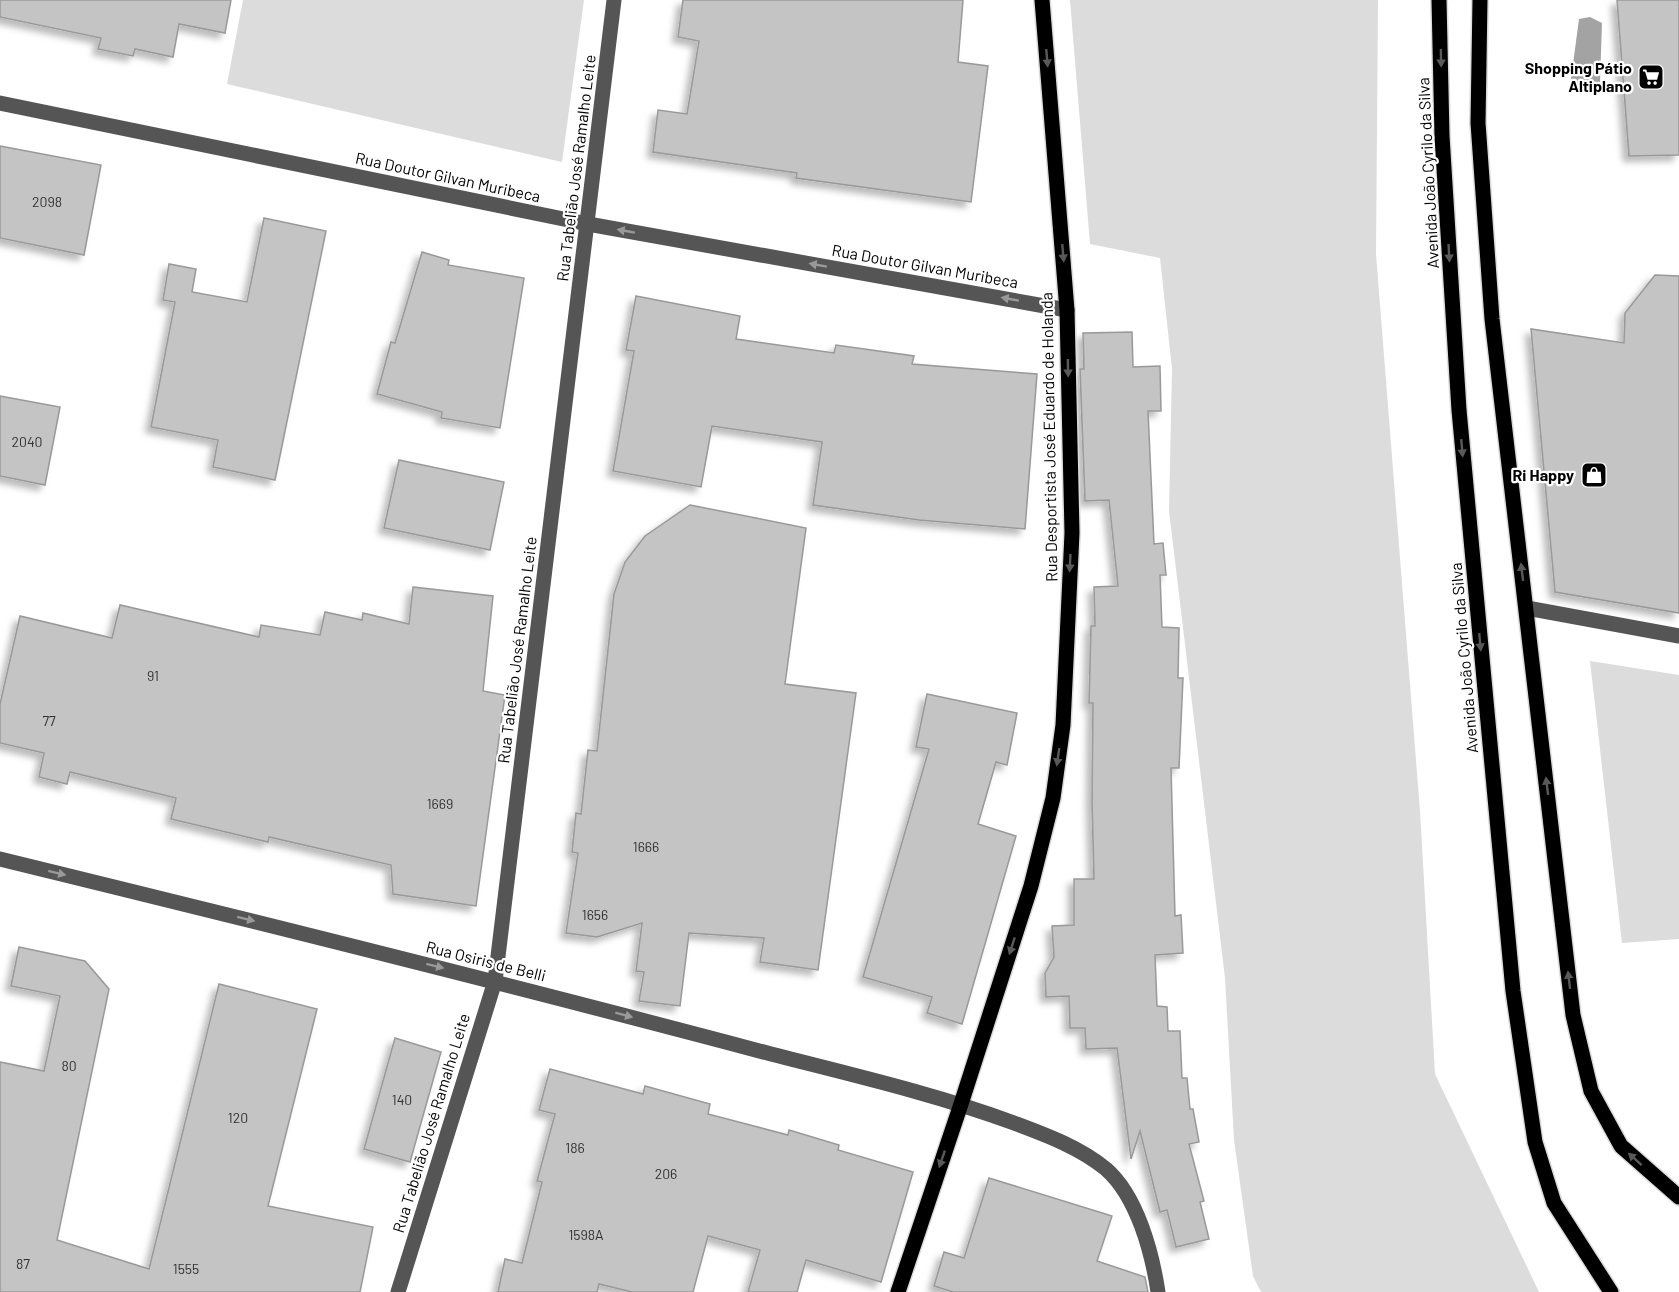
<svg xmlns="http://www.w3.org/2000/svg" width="1679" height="1292" font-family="Barlow,sans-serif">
  <defs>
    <filter id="shadow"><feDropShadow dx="-5.5" dy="5.5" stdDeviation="3" flood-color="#0004"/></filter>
  </defs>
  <rect width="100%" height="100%" fill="#fff"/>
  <g fill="#dcdcdc">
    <polygon points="243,0 584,0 562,162 227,84"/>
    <polygon points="1070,0 1378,0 1376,254 1420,811 1435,1074 1539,1292 1261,1292 1253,1276 1234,1140 1225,978 1169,511 1172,369 1160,258 1090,244"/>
    <polygon points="1590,661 1679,675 1679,939 1622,943"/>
  </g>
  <polygon fill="#a3a3a3" points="1590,17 1602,23 1600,82 1584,88 1571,79 1579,19"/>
  <g fill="#c4c4c4" stroke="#999" stroke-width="1.5" filter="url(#shadow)">
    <polygon points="0,0 231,0 225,33 179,24 173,57 135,49 133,56 98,49 101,38 0,17"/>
    <polygon points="683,0 963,0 958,62 988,66 971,202 796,178 797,173 653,152 658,110 687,114 699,41 678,37"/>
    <polygon points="1617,0 1679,0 1679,155 1629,156"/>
    <polygon points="0,146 101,165 84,255 0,238"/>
    <polygon points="264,218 326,231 275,480 213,467 218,440 151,427 175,302 163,300 169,264 196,269 192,292 247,302"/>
    <polygon points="422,252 449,260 448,265 524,278 500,428 441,418 442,412 377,394 391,342 395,343"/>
    <polygon points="1655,275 1679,276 1679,613 1555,592 1531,329 1624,343 1625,313"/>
    <polygon points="636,296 740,316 736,339 834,353 836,345 914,356 912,364 1037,374 1025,529 919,520 813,505 822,442 712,426 701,487 613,471 634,351 626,350"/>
    <polygon points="1132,332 1133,367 1160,366 1161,411 1148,411 1154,544 1163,543 1166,575 1160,575 1162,627 1179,628 1178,678 1183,678 1179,768 1171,768 1175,916 1181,915 1183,953 1155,955 1157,1006 1167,1007 1168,1031 1180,1031 1182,1078 1187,1078 1190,1109 1193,1109 1199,1142 1189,1144 1204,1201 1200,1202 1209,1239 1176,1247 1167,1210 1160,1212 1140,1131 1131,1159 1117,1048 1086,1049 1085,1028 1070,1028 1069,996 1046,997 1045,973 1054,957 1052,926 1074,925 1074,879 1094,879 1092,801 1093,703 1089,703 1091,626 1095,626 1094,587 1118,586 1109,500 1085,501 1080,369 1084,369 1083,333"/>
    <polygon points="0,396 60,407 45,485 0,476"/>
    <polygon points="399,460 504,482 490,550 384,528"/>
    <polygon points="690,505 806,528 785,684 856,693 818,970 760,962 764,938 689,933 680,1006 639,1001 644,972 636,971 642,923 597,937 566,933 578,853 572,852 576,813 581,814 588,750 597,751 614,594 625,562 645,536"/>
    <polygon points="413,587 493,596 483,691 505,695 476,906 393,894 391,865 269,837 268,842 171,819 176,798 70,772 67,784 39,777 44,753 0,743 0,704 20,616 112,638 120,605 259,637 261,625 320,635 325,612 362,620 363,613 409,624"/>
    <polygon points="927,694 1017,713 1007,765 996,762 978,824 1016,836 962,1024 927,1013 932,997 863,977 929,749 916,747"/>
    <polygon points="19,947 85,961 109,989 57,1240 149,1269 219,984 317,1009 268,1206 373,1227 360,1292 0,1292 0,1062 44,1071 60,996 11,986"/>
    <polygon points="395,1038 441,1052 410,1162 364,1149"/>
    <polygon points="550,1069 643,1094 645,1086 710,1104 708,1114 788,1135 789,1130 839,1145 838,1150 913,1172 881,1282 806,1260 797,1292 748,1292 760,1250 708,1236 693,1292 632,1292 599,1284 597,1292 498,1292 505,1259 522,1263 542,1182 537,1181 555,1114 539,1110"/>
    <polygon points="989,1178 1112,1216 1097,1261 1145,1277 1148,1292 953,1292 934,1286 944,1252 964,1258"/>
  </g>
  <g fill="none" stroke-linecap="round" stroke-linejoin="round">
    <g stroke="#dbdbdb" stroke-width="18">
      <g id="major">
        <polyline points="1439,0 1442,136 1459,410 1513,991 1535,1142 1554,1203 1611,1292"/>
        <polyline points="1480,0 1478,123 1492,319 1573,1015 1591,1091 1621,1146 1679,1197"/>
        <polyline points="898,1292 961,1104 1031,886 1053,798 1063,725 1072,533 1067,310 1042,0"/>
      </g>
    </g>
    <g stroke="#555" stroke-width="15">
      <polyline points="0,103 588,224 1067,310"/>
      <polyline points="1527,608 1679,636"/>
      <path d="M0,859C258,922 515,986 771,1054C853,1075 935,1094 1014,1123C1046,1135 1079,1147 1106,1169C1137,1196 1152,1252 1158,1292"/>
      <polyline points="398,1292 495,981 614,0"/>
    </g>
    <use href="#major" stroke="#000" stroke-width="15"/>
  </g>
  <defs><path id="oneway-solid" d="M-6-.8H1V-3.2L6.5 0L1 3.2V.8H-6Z" transform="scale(1.5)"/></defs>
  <g fill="#595959">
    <use href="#oneway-solid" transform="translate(1047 58) rotate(85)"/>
    <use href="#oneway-solid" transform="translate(1441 58) rotate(89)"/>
    <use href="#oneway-solid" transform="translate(1063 253) rotate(85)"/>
    <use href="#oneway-solid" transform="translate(1449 253) rotate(87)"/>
    <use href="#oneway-solid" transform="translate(1068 368) rotate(89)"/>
    <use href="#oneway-solid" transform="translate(1462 448) rotate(85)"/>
    <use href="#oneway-solid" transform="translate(1070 563) rotate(93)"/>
    <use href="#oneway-solid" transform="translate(1522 572) rotate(-97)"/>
    <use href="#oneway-solid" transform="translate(1480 642) rotate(85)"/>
    <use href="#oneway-solid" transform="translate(1058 757) rotate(98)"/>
    <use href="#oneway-solid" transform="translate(1547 786) rotate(-97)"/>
    <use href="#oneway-solid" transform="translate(1012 946) rotate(108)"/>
    <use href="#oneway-solid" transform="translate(1569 980) rotate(-97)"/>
    <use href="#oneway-solid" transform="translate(942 1159) rotate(109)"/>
    <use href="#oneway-solid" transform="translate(1635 1159) rotate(-138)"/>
  </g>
  <g fill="#999">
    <use href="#oneway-solid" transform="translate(626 231) rotate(-170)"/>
    <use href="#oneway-solid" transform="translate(818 265) rotate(-170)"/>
    <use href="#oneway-solid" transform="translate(1010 299) rotate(-170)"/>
    <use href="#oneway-solid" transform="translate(57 873) rotate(14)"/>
    <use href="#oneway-solid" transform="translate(246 919) rotate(14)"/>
    <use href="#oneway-solid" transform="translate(435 966) rotate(14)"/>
    <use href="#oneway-solid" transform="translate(624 1015) rotate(15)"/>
  </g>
  <defs>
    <g id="supermarket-square" transform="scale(1.35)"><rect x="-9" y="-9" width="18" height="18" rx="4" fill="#000" stroke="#fff"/><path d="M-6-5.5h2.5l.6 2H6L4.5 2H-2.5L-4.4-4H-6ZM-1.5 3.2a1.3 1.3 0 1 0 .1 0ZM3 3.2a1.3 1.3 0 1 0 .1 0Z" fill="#fff"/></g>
    <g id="shop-square" transform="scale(1.35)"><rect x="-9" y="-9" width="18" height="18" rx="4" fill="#000" stroke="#fff"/><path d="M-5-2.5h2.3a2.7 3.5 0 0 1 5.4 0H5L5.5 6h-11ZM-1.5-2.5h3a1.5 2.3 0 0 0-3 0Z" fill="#fff"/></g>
  </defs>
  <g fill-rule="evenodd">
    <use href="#supermarket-square" x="1651" y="77"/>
    <use href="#shop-square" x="1594" y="475"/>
  </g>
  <g text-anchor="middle" stroke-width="4.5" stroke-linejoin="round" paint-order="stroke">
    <g font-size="14" fill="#313131">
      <text x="47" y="207">2098</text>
      <text x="27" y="447">2040</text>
      <text x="153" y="681">91</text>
      <text x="49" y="726">77</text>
      <text x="440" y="809">1669</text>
      <text x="646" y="852">1666</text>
      <text x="595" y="920">1656</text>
      <text x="69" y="1071">80</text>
      <text x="402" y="1105">140</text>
      <text x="238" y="1123">120</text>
      <text x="575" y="1153">186</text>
      <text x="666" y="1179">206</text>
      <text x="586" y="1240">1598A</text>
      <text x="23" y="1269">87</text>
      <text x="186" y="1274">1555</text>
    </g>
    <g font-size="16" font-weight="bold" fill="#000" stroke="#fff" text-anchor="end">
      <text x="1632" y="74">Shopping Pátio<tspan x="1632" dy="18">Altiplano</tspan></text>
      <text x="1574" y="481">Ri Happy</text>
    </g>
    <g font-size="16" fill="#000" stroke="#fff">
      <text transform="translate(576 168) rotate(-83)" y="6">Rua Tabelião José Ramalho Leite</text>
      <text transform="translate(1428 173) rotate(-93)" y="6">Avenida João Cyrilo da Silva</text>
      <text transform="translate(448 177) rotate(12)" y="6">Rua Doutor Gilvan Muribeca</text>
      <text transform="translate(925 266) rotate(10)" y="6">Rua Doutor Gilvan Muribeca</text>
      <text transform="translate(1049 437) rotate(-91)" y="6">Rua Desportista José Eduardo de Holanda</text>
      <text transform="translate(517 650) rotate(-83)" y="6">Rua Tabelião José Ramalho Leite</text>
      <text transform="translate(1464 658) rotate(-95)" y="6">Avenida João Cyrilo da Silva</text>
      <text transform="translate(486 961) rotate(14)" y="6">Rua Osiris de Belli</text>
      <text transform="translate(431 1123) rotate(-73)" y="6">Rua Tabelião José Ramalho Leite</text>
    </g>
  </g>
</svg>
